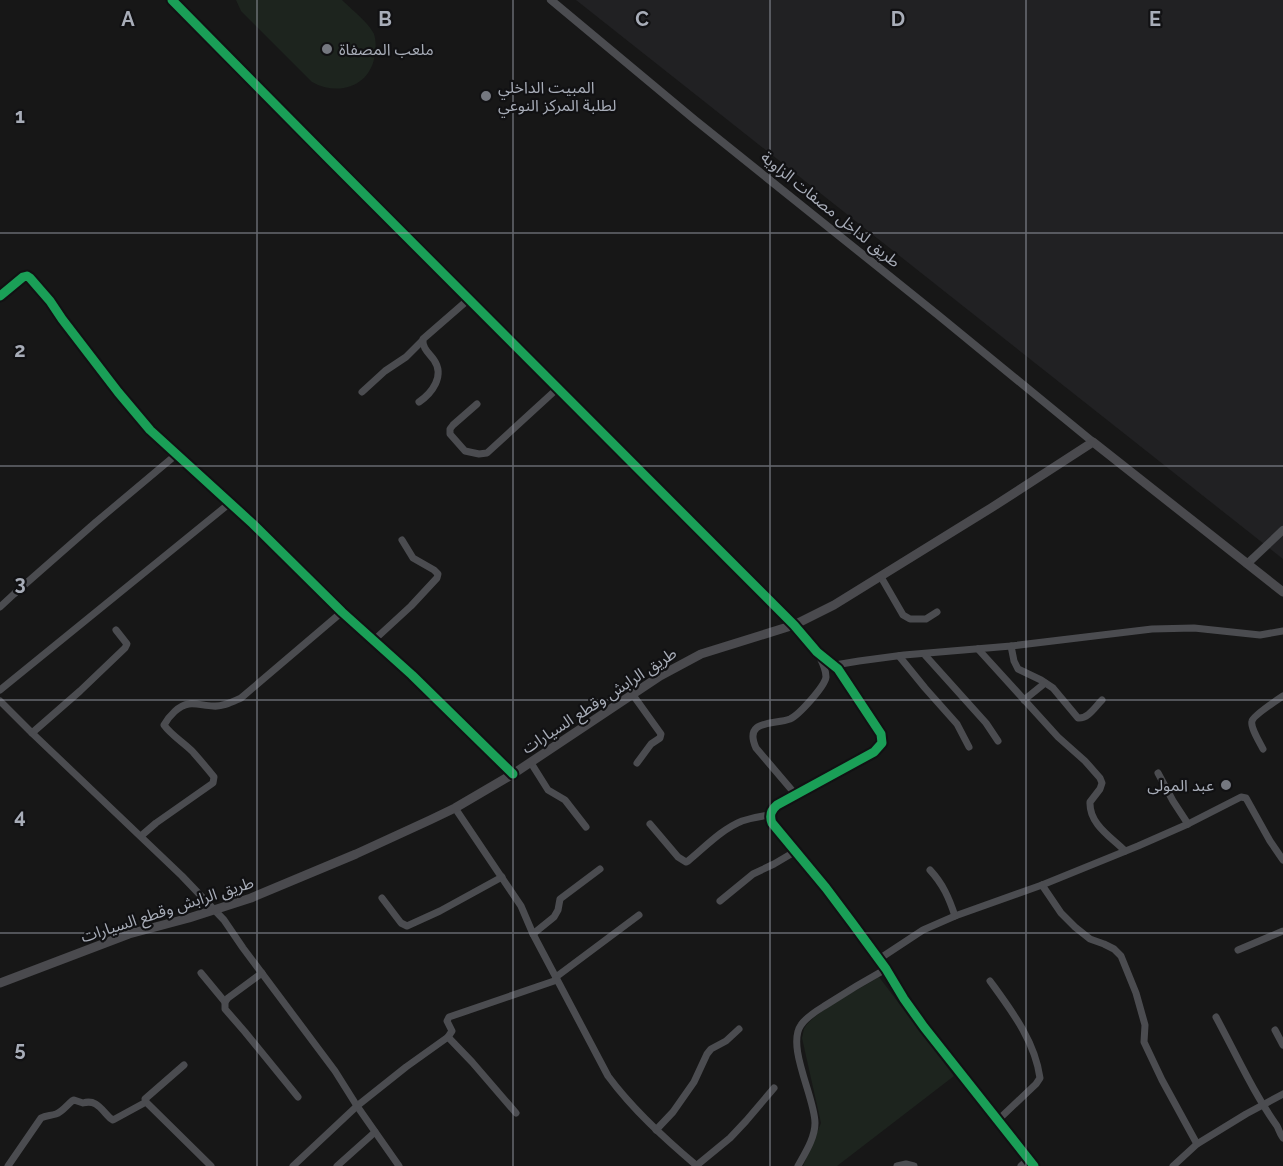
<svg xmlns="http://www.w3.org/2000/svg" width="1283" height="1166" font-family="Raleway,'Noto Sans Arabic',sans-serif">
  <rect width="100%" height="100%" fill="#171717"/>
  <polygon fill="#212123" points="576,0 1283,0 1283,559"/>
  <g fill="#1d241e">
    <path d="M236,0H342C351,9 369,23 374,34C376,40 376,47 375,53C372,86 339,97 312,82L241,11Z"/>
    <path d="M879,977L954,1076L837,1166H803L821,1123L802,1038C803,1035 803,1032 804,1029C811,1013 863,987 879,977Z"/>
  </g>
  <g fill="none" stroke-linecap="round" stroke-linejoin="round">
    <g stroke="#4b4c50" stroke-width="7">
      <path d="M172,0L329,159L794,625L817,652L838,669L881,734L882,743L874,752L777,805C771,810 769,815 772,823L826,888L853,924L886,969L904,999L924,1027L1034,1166"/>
      <polyline points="0,296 23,277 27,276 30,278 50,301 62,319 118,392 150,430 253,524 342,612 412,675 513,774"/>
      <polyline points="362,392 385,371 406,357 422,341"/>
      <path d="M419,402C432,393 445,376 434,360C429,353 422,348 423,339L469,299"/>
      <polyline points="477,404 453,425 450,429 450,434 465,451 479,454 487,453 558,388"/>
      <polyline points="881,577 903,615 910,619 926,619 937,612"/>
      <polyline points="0,607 14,594 96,522 177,454"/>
      <polyline points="373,641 411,606 437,578 438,574 434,570 413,558 402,540"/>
      <path d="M1011,646L1014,661L1018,669L1041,680L1053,688L1078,718C1088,719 1095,707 1102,700"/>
      <path d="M978,649L1058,737L1085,761L1100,778L1102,783L1100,789L1090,802C1089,824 1111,837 1125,851"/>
      <polyline points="924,654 986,723 998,741"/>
      <polyline points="899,656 925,688 957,724 969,747"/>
      <polyline points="835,665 859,661 904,655 1011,646 1152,629 1194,628 1260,635 1283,631"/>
      <polyline points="0,690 230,503"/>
      <polyline points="633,695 661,734 660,738 651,744 637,763"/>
      <polyline points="1024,700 1045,683"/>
      <polyline points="0,701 32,733 182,876 224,920 243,948 335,1071 357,1106 399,1166"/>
      <polyline points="32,733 80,691 125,648 127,644 116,630"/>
      <path d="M1263,749C1260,743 1250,727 1252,721C1253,716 1277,700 1283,696"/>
      <polyline points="531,763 548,790 565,800 586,827"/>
      <polyline points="1158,773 1173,801 1188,824"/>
      <path d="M796,795L756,748C743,719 774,725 790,719C799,715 825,686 826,677C826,668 822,662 818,654"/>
      <path d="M455,808L521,906L533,934L608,1076C633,1110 665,1139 697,1166"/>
      <path d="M650,824L678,857L686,862L688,861C705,847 722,829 742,821C751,818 761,816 771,815"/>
      <path d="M141,836L156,823L213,783L214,777C207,768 199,759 192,751C183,742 171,735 164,725C169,716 179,705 189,704C197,703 205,706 213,706C223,707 232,702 241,698L342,612"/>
      <path d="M930,870C943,884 949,898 955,916"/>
      <polyline points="1042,885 1061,913 1075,927 1090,939 1104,944 1114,949 1121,956 1136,993 1145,1025 1144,1042 1162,1080 1197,1144"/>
      <polyline points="382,898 401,923 407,926 440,911 502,877"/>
      <polyline points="720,901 753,874 774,864 796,851"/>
      <polyline points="533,934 554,917 558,910 560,899 600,869"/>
      <polyline points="1238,950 1283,931"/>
      <polyline points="879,959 923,930 955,916 1042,885 1138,846 1188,824 1241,797 1246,798 1270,841 1283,860"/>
      <polyline points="201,973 225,1002"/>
      <polyline points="262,973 228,998 225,1002 225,1009 245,1032 298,1097"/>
      <polyline points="556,977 639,915"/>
      <path d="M990,981C1011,1010 1035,1041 1040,1078L1036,1084L998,1120"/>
      <path d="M1216,1017C1236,1054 1253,1092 1277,1126C1279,1130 1280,1134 1283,1138"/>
      <polyline points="1275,1030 1283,1045"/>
      <polyline points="448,1037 452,1031 447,1021 449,1017 557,980"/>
      <polyline points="184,1065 145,1099 146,1102 211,1166"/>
      <polyline points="656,1130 673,1112 694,1082 707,1054 711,1049 726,1041 739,1029"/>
      <path d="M8,1166L41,1118C46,1115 50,1116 56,1114C62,1112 67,1105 72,1101L74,1100L83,1103C96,1099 101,1109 110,1118L113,1120L146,1102"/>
      <polyline points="293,1166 357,1106 406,1067 448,1037 472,1062 516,1113"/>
      <polyline points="337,1166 375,1132"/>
      <polyline points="696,1166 730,1138 746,1121 774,1088"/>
      <path d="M798,1166C805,1153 815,1138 815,1123C815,1098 786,1046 801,1025C807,1016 818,1010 826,1005C846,992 866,980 886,969"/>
      <polyline points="897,1166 906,1164 914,1166"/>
      <polyline points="1021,1166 1029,1159"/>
      <polyline points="1173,1166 1197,1144 1246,1114 1283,1094"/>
    </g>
    <g stroke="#4b4c50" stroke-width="8">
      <polyline points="551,0 695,120 938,315 1093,442"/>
      <polyline points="1247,564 1283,530"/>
    </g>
    <polyline stroke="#4a4a4e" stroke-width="9" points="0,983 129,934 189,918 251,898 356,854 430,820 455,808 513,774 660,676 701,654 794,625 834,605 991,508 1093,442 1283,592"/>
    <g stroke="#111113" stroke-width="13">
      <g id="cycleway">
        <path d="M172,0L329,159L794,625L817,652L838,669L881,734L882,743L874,752L777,805C771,810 769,815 772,823L826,888L853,924L886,969L904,999L924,1027L1034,1166"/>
        <polyline points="0,296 23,277 27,276 30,278 50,301 62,319 118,392 150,430 253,524 342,612 412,675 513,774"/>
      </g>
    </g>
    <use href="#cycleway" stroke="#1a9f57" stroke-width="9"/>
  </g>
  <path fill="none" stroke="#a8adb8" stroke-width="1.5" stroke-opacity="0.55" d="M257,0V1166M513,0V1166M770,0V1166M1026,0V1166M0,233H1283M0,466H1283M0,700H1283M0,933H1283"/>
  <g fill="#757880" stroke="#111113" stroke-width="2">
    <circle cx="327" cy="49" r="6"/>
    <circle cx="486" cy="96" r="6"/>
    <circle cx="1226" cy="785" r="6"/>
  </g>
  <g text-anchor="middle" stroke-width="4.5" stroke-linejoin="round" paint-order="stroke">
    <g font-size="16" fill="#a8adb8" stroke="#111113" text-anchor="start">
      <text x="339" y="55">ملعب المصفاة</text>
      <text x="498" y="93">المبيت الداخلي<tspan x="498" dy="18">لطلبة المركز النوعي</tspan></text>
      <text x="1214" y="791" text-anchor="end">عبد المولى</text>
    </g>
    <g font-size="16" fill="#a8adb8" stroke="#111113">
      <text transform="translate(831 209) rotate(39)" y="6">طريق لداخل مصفات الزاوية</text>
      <text transform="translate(599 700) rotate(-33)" y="6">طريق الرابش وقطع السيارات</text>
      <text transform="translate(167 909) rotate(-18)" y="6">طريق الرابش وقطع السيارات</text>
    </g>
  </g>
  <g font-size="20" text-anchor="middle" font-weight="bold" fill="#a8adb8" stroke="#111113" stroke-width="4.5" stroke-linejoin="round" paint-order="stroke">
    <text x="128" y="26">A</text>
    <text x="385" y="26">B</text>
    <text x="642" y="26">C</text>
    <text x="898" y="26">D</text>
    <text x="1155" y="26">E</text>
    <text x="20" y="123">1</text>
    <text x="20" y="357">2</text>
    <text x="20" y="590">3</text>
    <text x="20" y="823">4</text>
    <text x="20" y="1056">5</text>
  </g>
</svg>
